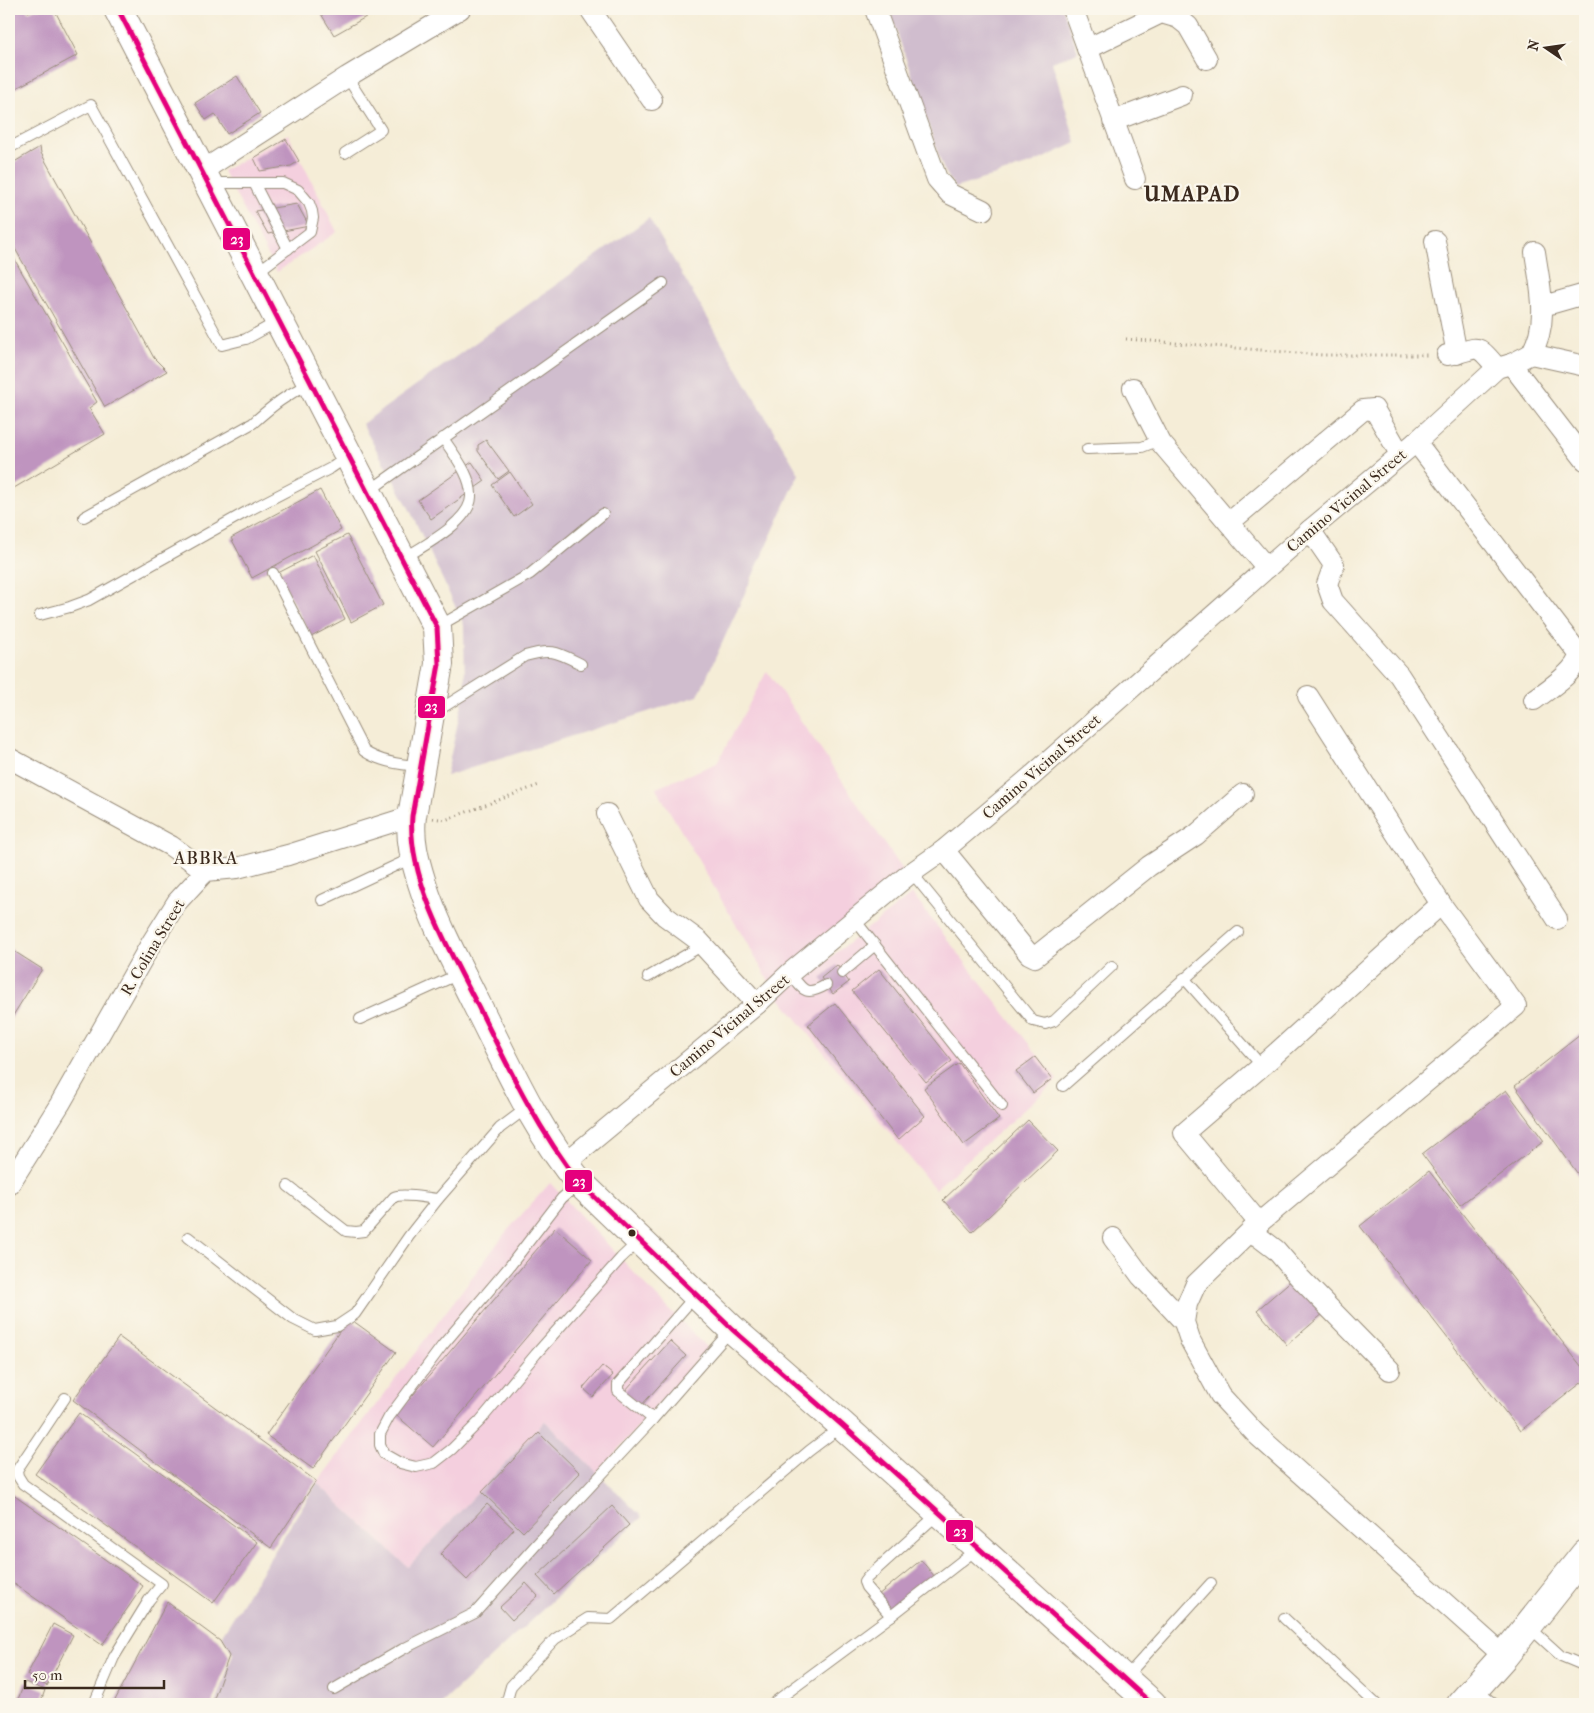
<svg xmlns="http://www.w3.org/2000/svg" width="1594" height="1713" font-family="'IM FELL French Canon',serif">
  <rect width="100%" height="100%" fill="#fbf7ec"/>
  <filter id="ink" filterUnits="userSpaceOnUse"><feTurbulence type="fractalNoise" baseFrequency=".02" numOctaves="2"/><feDisplacementMap in="SourceGraphic" scale="10" xChannelSelector="R" yChannelSelector="G"/><feConvolveMatrix kernelMatrix="1 2 1 2 8 2 1 2 1" color-interpolation-filters="sRGB"/></filter>
  <filter id="wash" filterUnits="userSpaceOnUse"><feTurbulence type="fractalNoise" baseFrequency=".0096" numOctaves="4" result="noise"/><feDisplacementMap in="SourceGraphic" scale="20" xChannelSelector="R" yChannelSelector="G"/><feGaussianBlur stdDeviation="1.12" result="paint"/><feColorMatrix in="noise" values="0 0 0 0 0 0 0 0 0 0 0 0 0 0 0 0 0 1.4 0 .05"/><feComposite in="paint" operator="in"/></filter>
  <g filter="url(#wash)">
    <rect width="100%" height="100%" fill="#f5edd7"/>
    <g fill="#f4cfde">
      <polygon points="288,134 337,232 277,272 223,171"/>
      <polygon points="767,671 907,876 773,988 656,788 717,763"/>
      <polygon points="912,894 1057,1080 935,1189 779,997"/>
      <polygon points="550,1183 656,1296 708,1348 597,1473 545,1421 408,1567 317,1483 506,1232"/>
    </g>
    <g fill="#d0bdce">
      <polygon points="889,9 1063,9 1078,52 1052,62 1076,143 1033,163 955,188 943,168"/>
      <polygon points="649,218 799,474 698,696 446,776 465,690 464,625 408,506 362,424"/>
      <polygon points="545,1421 642,1517 441,1704 216,1704 233,1654 222,1635 317,1483 408,1567"/>
    </g>
    <g id="blocks">
      <g fill="#bf94bf">
        <polygon points="9,9 26,9 28,12 35,9 54,9 78,55 9,92"/>
        <polygon points="318,9 380,9 334,35"/>
        <polygon points="237,76 260,113 227,134 215,114 206,120 195,103"/>
        <polygon points="286,139 299,161 291,166 260,171 254,158"/>
        <polygon points="40,147 41,153 154,358 167,371 105,407 9,238 9,165"/>
        <polygon points="297,204 309,226 268,234 255,211"/>
        <polygon points="9,250 97,402 89,408 105,434 9,491"/>
        <polygon points="486,440 509,471 498,479 478,451 478,445"/>
        <polygon points="472,462 485,481 431,519 418,500"/>
        <polygon points="510,472 532,504 514,517 492,485"/>
        <polygon points="320,490 341,530 252,578 231,538"/>
        <polygon points="347,535 383,605 351,622 315,551"/>
        <polygon points="313,555 345,619 311,637 278,573"/>
        <polygon points="9,948 42,969 9,1022"/>
        <polygon points="837,965 849,982 833,994 821,978"/>
        <polygon points="879,969 952,1061 926,1082 852,991"/>
        <polygon points="835,1003 925,1116 898,1140 808,1025"/>
        <polygon points="1585,1031 1585,1184 1515,1086"/>
        <polygon points="1035,1057 1052,1079 1033,1093 1016,1071"/>
        <polygon points="959,1063 999,1119 964,1145 924,1088"/>
        <polygon points="1506,1090 1544,1141 1460,1205 1422,1154"/>
        <polygon points="1028,1120 1058,1151 972,1232 943,1200"/>
        <polygon points="1429,1171 1585,1371 1585,1380 1520,1431 1360,1226"/>
        <polygon points="555,1228 592,1260 433,1447 396,1415"/>
        <polygon points="1294,1278 1324,1313 1287,1345 1257,1310"/>
        <polygon points="349,1318 396,1352 313,1469 266,1435"/>
        <polygon points="119,1337 316,1481 271,1548 73,1400"/>
        <polygon points="670,1341 686,1356 640,1407 624,1392"/>
        <polygon points="602,1366 613,1375 593,1397 583,1388"/>
        <polygon points="79,1413 257,1542 213,1603 35,1474"/>
        <polygon points="539,1433 580,1473 523,1532 482,1492"/>
        <polygon points="9,1492 143,1586 102,1645 9,1580"/>
        <polygon points="487,1504 514,1529 467,1580 440,1554"/>
        <polygon points="612,1506 629,1525 554,1594 537,1576"/>
        <polygon points="921,1560 935,1577 886,1617 872,1600"/>
        <polygon points="526,1583 538,1596 512,1620 500,1607"/>
        <polygon points="167,1602 220,1641 229,1656 212,1704 113,1704"/>
        <polygon points="53,1624 73,1635 47,1686 27,1675"/>
        <polygon points="25,1682 45,1690 40,1704 16,1704"/>
      </g>
    </g>
  </g>
  <g filter="url(#ink)">
    <use href="#blocks" fill-opacity="0" stroke="#988c7a" stroke-width="1"/>
    <g fill="none" stroke-linecap="round" stroke-linejoin="round">
      <g stroke="#988c7a" stroke-width="12">
        <g id="lane">
          <polyline points="9,148 91,105 222,345 246,339 277,322"/>
          <polyline points="345,153 381,130 347,77"/>
          <polyline points="211,183 283,183 298,190 309,203 312,211 313,218 310,232 256,273"/>
          <polyline points="254,183 288,249"/>
          <polyline points="1087,449 1142,447 1155,442 1161,443"/>
          <polyline points="369,491 663,283"/>
          <path d="M84,517L253,423C272,406 287,394 311,383"/>
          <path d="M404,558C423,546 470,522 471,497C472,476 454,455 443,438"/>
          <path d="M273,573L364,751C380,762 400,765 420,766"/>
          <polyline points="40,615 70,607 89,600 246,512 331,468 347,457"/>
          <polyline points="437,627 530,574 603,514"/>
          <path d="M434,713L525,656C552,648 557,652 581,664"/>
          <polyline points="912,873 1033,1021 1045,1024 1054,1021 1112,966"/>
          <polyline points="322,900 414,857"/>
          <polyline points="855,920 1002,1106"/>
          <path d="M790,973C803,990 805,997 826,985"/>
          <polyline points="842,973 875,945"/>
          <polyline points="648,977 703,945"/>
          <polyline points="1184,978 1262,1066"/>
          <polyline points="360,1019 459,974"/>
          <polyline points="1063,1086 1238,932"/>
          <polyline points="579,1184 562,1198 509,1267 442,1346 389,1417 380,1434 380,1445 384,1454 400,1463 416,1467 434,1463 452,1449 480,1421 536,1354 621,1258 639,1241"/>
          <path d="M288,1186L346,1231L356,1232L364,1231L394,1197C401,1193 428,1198 438,1199"/>
          <polyline points="188,1237 293,1319 315,1330 337,1326 355,1314 409,1236 438,1199 500,1128 528,1107"/>
          <polyline points="65,1398 17,1470 18,1476 23,1484 162,1584 149,1600 114,1657 94,1704"/>
          <polyline points="653,1419 618,1391 618,1384 695,1296"/>
          <polyline points="891,1616 866,1587 864,1582 867,1578 939,1513"/>
          <polyline points="1284,1618 1376,1704"/>
          <polyline points="1528,1626 1561,1656 1585,1666"/>
          <polyline points="1125,1678 1211,1583"/>
          <polyline points="334,1689 403,1649 475,1613 535,1546 653,1419 731,1330"/>
          <polyline points="1475,1689 1494,1704"/>
          <polyline points="506,1704 511,1686 555,1639 588,1618 611,1619 809,1451 842,1426"/>
          <polyline points="772,1704 891,1616 977,1549"/>
        </g>
      </g>
      <g stroke="#988c7a" stroke-width="22">
        <g id="street">
          <polyline points="590,9 652,100"/>
          <polyline points="875,9 937,179 950,194 983,210"/>
          <polyline points="1073,9 1135,179"/>
          <polyline points="1087,49 1161,13 1178,18 1188,26 1207,59"/>
          <polyline points="1113,121 1182,95"/>
          <polyline points="202,171 347,77 460,9"/>
          <polyline points="1435,241 1457,354"/>
          <polyline points="1543,306 1585,294"/>
          <path d="M1531,354C1550,322 1540,287 1535,252"/>
          <path d="M1447,355C1479,351 1473,338 1497,368"/>
          <polyline points="1511,364 1585,460"/>
          <polyline points="1133,388 1161,443 1267,568"/>
          <path d="M1416,442L1579,654C1578,671 1547,690 1534,700"/>
          <polyline points="1230,522 1363,410 1374,409 1400,454"/>
          <polyline points="1310,530 1334,565 1327,584 1333,601 1399,675 1557,919"/>
          <polyline points="1308,696 1441,904 1516,1006 1259,1223 1196,1284 1187,1304 1184,1322 1190,1340 1220,1395 1256,1434 1504,1656"/>
          <polyline points="9,758 171,846 206,871"/>
          <polyline points="607,814 649,899 665,916 699,941 757,1004"/>
          <polyline points="944,850 1029,954 1035,957 1149,866 1196,835 1243,794"/>
          <polyline points="564,1164 757,1004 790,973 907,876 944,850 1033,775 1310,530 1416,442 1497,368 1511,364 1531,354 1585,366"/>
          <polyline points="9,1185 60,1104 152,942 177,902 200,877 206,871 237,868 288,855 412,816"/>
          <polyline points="1259,1223 1184,1133 1262,1066 1441,904"/>
          <polyline points="1251,1231 1276,1250 1300,1278 1390,1370"/>
          <polyline points="1113,1238 1141,1276 1184,1322"/>
        </g>
      </g>
      <g stroke="#988c7a" stroke-width="30">
        <polyline id="secondary" points="1461,1704 1504,1656 1585,1554"/>
      </g>
      <g stroke="#988c7a" stroke-width="30">
        <path id="highway" d="M118,9L437,627L439,664L412,816C409,839 415,861 422,883C435,925 458,966 477,1005C507,1064 537,1133 580,1183L732,1329L842,1425L1152,1704"/>
      </g>
      <g stroke="#988c7a" stroke-width="3" stroke-dasharray="1 4" stroke-linecap="butt">
        <polyline points="1126,339 1322,355 1429,355"/>
        <polyline points="433,818 445,820 539,785"/>
      </g>
      <use href="#lane" stroke="#fff" stroke-width="10"/>
      <use href="#street" stroke="#fff" stroke-width="20"/>
      <use href="#secondary" stroke="#fff" stroke-width="28"/>
      <use href="#highway" stroke="#fff" stroke-width="28"/>
      <g stroke="#fbf7ec" stroke-width="9">
        <path id="bus-1" d="M118,9L437,627L439,664L412,816C407,879 451,953 479,1008C509,1069 538,1130 580,1183L732,1329L842,1425L1152,1704"/>
      </g>
      <use href="#bus-1" stroke="#e5007d" stroke-width="5"/>
    </g>
  </g>
  <circle fill="#3b2a1e" stroke="#fbf7ec" stroke-width="2" cx="632" cy="1233" r="4.5"/>
  <g text-anchor="middle" stroke-width="4.5" stroke-linejoin="round" paint-order="stroke">
    <g font-size="16" fill="#3b2a1e" stroke="#fbf7ec">
      <text transform="translate(1346 500) rotate(-40)" y="6">Camino Vicinal Street</text>
      <text transform="translate(1041 766) rotate(-41)" y="6">Camino Vicinal Street</text>
      <text transform="translate(152 947) rotate(-59)" y="6">R. Colina Street</text>
      <text transform="translate(729 1025) rotate(-40)" y="6">Camino Vicinal Street</text>
    </g>
    <g font-size="18" letter-spacing="1" fill="#3b2a1e" stroke="#fbf7ec">
      <text x="206" y="864">ABBRA</text>
    </g>
    <g font-size="21" font-weight="bold" letter-spacing="1" fill="#3b2a1e" stroke="#fbf7ec">
      <text x="1192" y="201">UMAPAD</text>
    </g>
  </g>
  <g stroke="#fbf7ec" stroke-width="2">
    <rect x="222" y="227" width="29" height="24" rx="5" fill="#e5007d"/>
    <rect x="417" y="695" width="29" height="24" rx="5" fill="#e5007d"/>
    <rect x="564" y="1169" width="29" height="24" rx="5" fill="#e5007d"/>
    <rect x="945" y="1519" width="29" height="24" rx="5" fill="#e5007d"/>
  </g>
  <g font-size="14" text-anchor="middle" font-weight="bold" fill="#fff">
    <text x="237" y="244">23</text>
    <text x="431" y="711">23</text>
    <text x="579" y="1186">23</text>
    <text x="960" y="1536">23</text>
  </g>
  <rect width="1594" height="1713" fill="none" stroke="#fbf7ec" stroke-width="30"/>
  <g transform="translate(1546 48) rotate(283)" stroke="#fbf7ec" stroke-width="4" paint-order="stroke">
  <path d="M0-4L9 19L0 12L-9 19Z" fill="#3b2a1e"/>
  <text y="-8" font-size="14" font-weight="bold" text-anchor="middle" fill="#3b2a1e">N</text>
  </g>
  <path d="M25 1680v8h139v-8" fill="none" stroke="#3b2a1e" stroke-width="2.5"/>
  <text x="32" y="1680" font-size="15" fill="#3b2a1e" stroke="#fbf7ec" stroke-width="4" paint-order="stroke">50 m</text>
</svg>
